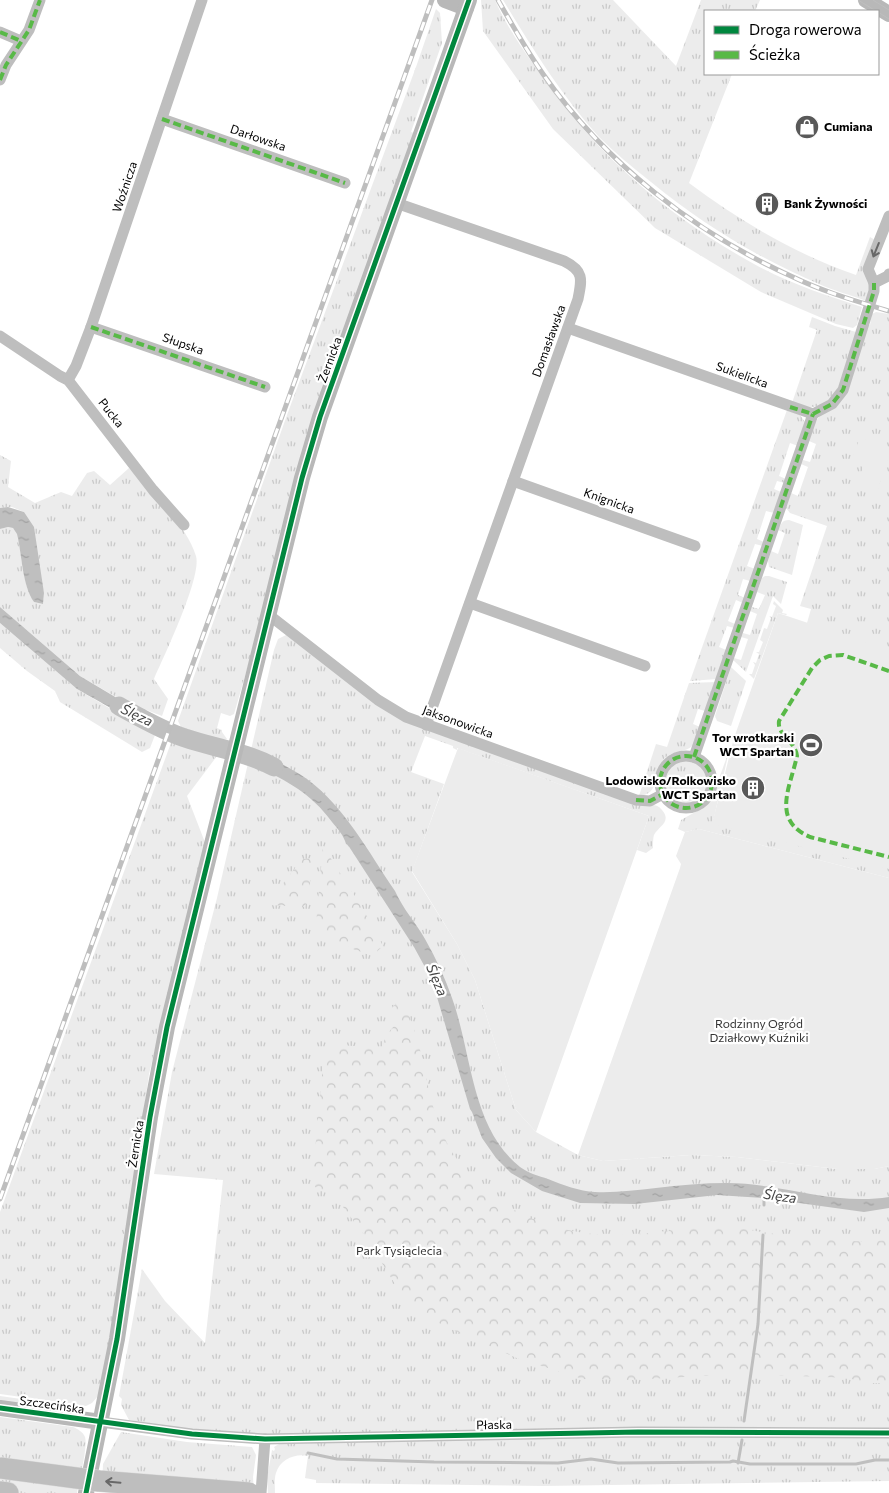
<svg xmlns="http://www.w3.org/2000/svg" width="889" height="1493" font-family="Commissioner,sans-serif">
  <defs>
    <pattern id="grass-tufts" width="24" height="20" patternUnits="userSpaceOnUse" patternTransform="scale(1.25)"><rect width="24" height="20" fill="#ececec"/><path d="M3 7l-1-3M5 7V3M7 7l1-3M15 17l-1-3M17 17v-4M19 17l1-3" fill="none" stroke="#c9c9c9"/></pattern>
    <pattern id="forest-crowns" width="20" height="18" patternUnits="userSpaceOnUse" patternTransform="scale(1.25)"><rect width="20" height="18" fill="#ececec"/><path d="M2 6a3 3 0 1 1 6 0M12 15a3 3 0 1 1 6 0" fill="none" stroke="#c9c9c9"/></pattern>
    <pattern id="water-ripples" width="26" height="14" patternUnits="userSpaceOnUse" patternTransform="scale(1.25)"><rect width="26" height="14" fill="#bfbfbf"/><path d="M2 4q2-2 4 0t4 0M15 11q2-2 4 0t4 0" fill="none" stroke="#a2a2a2"/></pattern>
  </defs>
  <rect width="100%" height="100%" fill="#fff"/>
  <g fill="url(#grass-tufts)">
    <path d="M481,0H495C505,23 519,44 534,65C590,149 665,215 754,264C788,283 825,295 862,307L857,325L853,328L836,324L761,292L655,228L553,129L483,31Z"/>
    <path d="M503,0H613L676,66L701,0H760L755,11H705V74H732L689,183C740,221 795,254 856,275L870,237L875,240L870,286L866,301C851,295 834,291 819,284C758,258 702,224 651,182C633,168 615,153 599,137C561,95 532,48 503,0Z"/>
    <path d="M436,9L440,13L442,43L411,132L414,133L255,642L234,714L230,716L221,713L217,728L222,730V732L227,739C215,742 193,732 181,727L178,721L287,415L416,67Z"/>
    <path d="M876,312L889,314V664L807,623L811,609L800,606L827,526L790,513L786,508L791,493L798,496L808,467L801,464L803,460L810,462L816,444L809,441C812,433 814,421 821,415C829,409 837,407 843,398L867,324L870,325L872,314Z"/>
    <path d="M812,317L835,326L856,332C849,357 842,410 807,407C802,407 797,405 792,403L817,330L809,327Z"/>
    <polygon points="787,410 800,415 805,422 798,446 790,443 779,476 786,479 785,483 777,481 774,489 781,492 774,513 766,511 757,539 764,542 763,546 755,544 747,566 755,569 750,581 743,579 738,595 745,598 743,603 736,600 728,621 735,624 734,628 727,626 719,647 726,650 717,679 690,681"/>
    <path d="M0,455L11,461L8,487L35,503L61,492L72,496L87,473L94,471L110,485L129,468C151,490 187,526 196,556C202,577 164,656 154,679L168,699L162,716L123,701L80,676L0,607V529L8,527L13,528L18,534C21,554 23,586 34,602L43,604L44,593L24,512L12,507L0,508Z"/>
    <path d="M789,520L803,525L792,575L769,567L768,561L771,551L778,554L785,533L778,530C781,524 782,520 789,520Z"/>
    <polygon points="765,576 769,576 787,582 781,604 773,596 746,672 733,660 734,658 741,660 748,639 741,637 743,633 750,635 757,614 750,611 752,607 759,609 765,595 757,592 762,578"/>
    <polygon points="774,601 783,610 782,613 787,614 786,615 778,613 754,679 749,674 752,674 755,665 753,662 756,663 759,654 756,652 759,652 763,642 760,640 764,628 767,629 771,618 769,616 772,617 776,606 773,604"/>
    <polygon points="0,623 77,689 155,735 150,748 142,752 60,702 55,691 27,671 0,648"/>
    <path d="M288,634L373,702L651,805C656,805 659,806 662,810C672,822 659,826 654,835C653,838 653,844 653,848L646,853L637,850L649,816L457,748V750L453,748V746L425,736L411,772L444,784L412,872L457,944L475,980L516,1110L536,1132L578,1155L603,1161L691,1155L737,1157L837,1169H874L889,1166V1428L761,1427L266,1434L201,1431L129,1420L121,1405L122,1399L119,1396L142,1269L165,1301L205,1343L223,1180L154,1174L172,1072L217,898L274,650L278,639Z"/>
    <polygon points="731,667 746,681 731,726 717,721 715,716"/>
    <path d="M716,682L705,711L698,709L693,724L700,727C698,732 696,740 693,745C688,752 672,751 665,758C651,772 662,794 639,796L656,744L667,747L689,683Z"/>
    <polygon points="172,740 211,752 217,756 187,796 206,845 149,1074 119,1292 98,1396 92,1403 86,1406 0,1394 0,1212"/>
    <polygon points="729,751 713,822 889,864 889,878 699,829 685,832 678,829 681,820 704,807 712,798"/>
    <circle cx="686" cy="781" r="21"/>
    <polygon points="0,1396 77,1407 77,1413 0,1402"/>
    <path d="M0,1417L73,1427C78,1429 83,1432 85,1437C88,1447 79,1481 77,1493H0Z"/>
    <polygon points="121,1432 187,1442 252,1447 256,1455 253,1477 254,1493 102,1492 103,1464"/>
    <path d="M577,1437H889V1481L543,1486L316,1483V1480L305,1478L308,1456C296,1453 280,1459 276,1473C274,1479 275,1487 275,1493H268L267,1478L272,1450L274,1451L275,1449L274,1447L279,1444Z"/>
  </g>
  <g fill="url(#forest-crowns)">
    <path d="M323,846L363,909L383,946L372,956C351,948 330,942 316,924Z"/>
    <polygon points="315,858 305,907 269,905 278,890 302,859"/>
    <path d="M396,1003L405,1004C409,1015 414,1027 417,1039C426,1069 429,1101 441,1130C469,1198 540,1234 611,1235C646,1236 681,1227 716,1227C734,1226 751,1231 769,1233C808,1238 850,1244 889,1240V1383H861L850,1378L738,1374L630,1380L583,1379L519,1359L442,1325L405,1300L365,1236L331,1191L318,1190L312,1183L325,1044L382,1048L386,1035L395,1025L390,1011Z"/>
  </g>
  <g fill="#ececec">
    <polygon points="860,437 889,448 889,457 877,492 857,485 863,467 851,462"/>
    <polygon points="778,613 889,650 889,869 712,824 734,738"/>
    <polygon points="458,748 649,816 536,1132 516,1110 475,980 457,944 412,871"/>
    <polygon points="699,829 889,878 889,1166 874,1169 837,1169 737,1157 691,1155 603,1161 578,1155 680,868 681,864 676,856 685,832"/>
  </g>
  <g fill="url(#water-ripples)">
    <path d="M8,507L24,512L34,527L44,593L43,604L34,602C22,585 22,554 17,534L13,528L8,527L0,529V508Z"/>
    <polygon points="0,607 80,676 122,701 146,710 139,724 77,689 0,623"/>
    <path d="M252,750C271,759 290,767 307,779C345,807 369,853 395,891C403,909 416,923 425,939C436,958 445,978 452,998C472,1053 471,1128 520,1167C528,1173 539,1176 548,1179C563,1185 579,1191 595,1192C615,1193 636,1190 656,1188C680,1185 703,1183 727,1183C782,1183 834,1206 889,1197V1208L864,1212L763,1198L717,1195L635,1204L580,1203L542,1191L511,1173L496,1158L482,1138L472,1112L470,1109L432,980L414,947L348,845L346,844C344,836 338,829 332,822C311,793 287,781 256,766L253,767L249,762Z"/>
  </g>
  <g fill="none" stroke-linecap="round" stroke-linejoin="round">
    <g stroke="#bfbfbf" stroke-width="3">
      <polyline points="764,1205 764,1195"/>
      <polyline points="744,1421 758,1324 763,1235"/>
      <polyline points="308,1453 337,1459 434,1462 558,1463 591,1459 618,1463 730,1462 733,1461 750,1464 856,1464 875,1460 889,1460"/>
      <polyline points="738,1463 742,1440"/>
    </g>
    <path stroke="#bfbfbf" stroke-width="19" d="M119,706C139,717 163,731 185,738C215,748 246,752 274,767"/>
    <g stroke="#dbdbdb" stroke-width="22">
      <polyline id="highway" points="0,1492 8,1493"/>
    </g>
    <g stroke="#bebebe" stroke-width="11">
      <polyline points="0,32 21,41"/>
      <polyline points="0,80 6,65 29,30 40,0"/>
      <polyline points="162,119 345,183"/>
      <path d="M396,203L564,261C584,271 582,279 578,299L426,725"/>
      <polyline points="874,283 888,276 889,274"/>
      <polyline points="91,327 265,387"/>
      <polyline points="568,328 813,414 832,404 843,390 874,291 874,283 868,269 889,216"/>
      <polyline points="0,336 60,376 68,380 153,490 184,525"/>
      <polyline points="68,380 76,366 91,327 202,0"/>
      <polyline points="513,481 695,546"/>
      <polyline points="470,603 645,666"/>
      <polyline points="269,615 378,700 406,717 636,800 650,801 663,794"/>
      <circle cx="686" cy="782" r="26"/>
      <polyline points="694,757 813,414"/>
      <polyline points="101,1422 192,1434 265,1439 638,1432 889,1433"/>
      <polyline points="261,1493 265,1439"/>
    </g>
    <g stroke="#b8b8b8" stroke-width="16">
      <polyline points="445,0 466,8"/>
      <polyline points="866,0 889,14"/>
      <polyline points="0,1408 101,1422"/>
      <polyline points="86,1493 117,1339 150,1117 167,1027 302,478 320,417 469,0"/>
    </g>
    <use href="#highway" stroke="#bebebe" stroke-width="21"/>
    <g stroke="#bebebe" stroke-width="1">
      <polyline points="858,0 876,11"/>
      <polyline points="873,0 889,10"/>
      <polyline points="878,12 889,19"/>
    </g>
    <g stroke="#bebebe" stroke-width="5">
      <g id="rail">
        <path d="M498,0C512,25 527,51 543,74C605,163 695,233 793,277C824,292 856,301 889,311"/>
        <polyline points="0,1199 432,0"/>
      </g>
    </g>
    <use href="#rail" stroke="#fff" stroke-width="3" stroke-dasharray="9" stroke-linecap="butt"/>
    <g stroke="#dbdbdb" stroke-width="22" stroke-linecap="butt">
      <polyline id="highway-bridge" points="0,1468 99,1481 249,1493"/>
    </g>
    <use href="#highway-bridge" stroke="#bebebe" stroke-width="21"/>
    <g stroke="#58b947" stroke-width="4" stroke-dasharray="8 4" stroke-linecap="butt">
      <polyline points="0,32 21,41"/>
      <polyline points="0,80 6,65 29,30 40,0"/>
      <polyline points="162,119 345,183"/>
      <polyline points="91,327 265,387"/>
      <polyline points="790,407 813,414 832,404 843,390 874,291 874,283"/>
      <path d="M889,671L843,655L829,656L820,660L812,668L779,721C777,736 795,740 797,756C790,788 771,820 810,837L889,857"/>
      <circle cx="686" cy="782" r="26"/>
      <polyline points="694,757 813,414"/>
      <polyline points="636,800 650,801 663,794"/>
    </g>
    <g stroke="#fff" stroke-width="8">
      <g id="cycleway">
        <polyline points="0,1408 192,1434 265,1439 638,1432 889,1433"/>
        <polyline points="86,1493 117,1339 150,1117 167,1027 302,478 320,417 469,0"/>
      </g>
    </g>
    <use href="#cycleway" stroke="#00873e" stroke-width="5"/>
  </g>
  <defs><path id="oneway-shaft" d="M-6 0H5M1.5-3L5.5 0L1.5 3" fill="none" stroke-width="1.6" stroke-linecap="round" stroke-linejoin="round" transform="scale(1.25)"/></defs>
  <g stroke="#686868">
    <use href="#oneway-shaft" transform="translate(876 250) rotate(112)"/>
    <use href="#oneway-shaft" transform="translate(113 1482) rotate(-175)"/>
  </g>
  <defs>
    <g id="shop-disc" transform="scale(1.25)"><circle r="9.5" fill="#595959" stroke="#fff"/><path d="M-5-2.5h2.3a2.7 3.5 0 0 1 5.4 0H5L5.5 6h-11ZM-1.5-2.5h3a1.5 2.3 0 0 0-3 0Z" fill="#fff"/></g>
    <g id="building-disc" transform="scale(1.25)"><circle r="9.5" fill="#595959" stroke="#fff"/><path d="M-4-6H4V6H1V3H-1V6H-4ZM-2.5-4.3h1.7v1.8h-1.7ZM.8-4.3h1.7v1.8H.8ZM-2.5-1h1.7V.8h-1.7ZM.8-1h1.7V.8H.8Z" fill="#fff"/></g>
    <g id="stadium-disc" transform="scale(1.25)"><circle r="9.5" fill="#595959" stroke="#fff"/><path d="M0-5a6.5 5 0 1 0 0 10a6.5 5 0 1 0 0-10ZM-3.5-1.8h7v3.6h-7Z" fill="#fff"/></g>
  </defs>
  <g fill-rule="evenodd">
    <use href="#shop-disc" x="807" y="127"/>
    <use href="#building-disc" x="767" y="204"/>
    <use href="#stadium-disc" x="811" y="745"/>
    <use href="#building-disc" x="753" y="788"/>
  </g>
  <g text-anchor="middle" stroke-width="4.5" stroke-linejoin="round" paint-order="stroke">
    <g font-size="12" font-weight="bold" fill="#000" stroke="#fff" text-anchor="start">
      <text x="824" y="131">Cumiana</text>
      <text x="784" y="208">Bank Żywności</text>
      <text x="794" y="742" text-anchor="end">Tor wrotkarski<tspan x="794" dy="14">WCT Spartan</tspan></text>
      <text x="736" y="785" text-anchor="end">Lodowisko/Rolkowisko<tspan x="736" dy="14">WCT Spartan</tspan></text>
    </g>
    <g font-size="12" fill="#000" stroke="#fff">
      <text transform="translate(258 138) rotate(19)" y="4">Darłowska</text>
      <text transform="translate(125 187) rotate(-71)" y="4">Woźnicza</text>
      <text transform="translate(549 341) rotate(-70)" y="4">Domasławska</text>
      <text transform="translate(183 344) rotate(19)" y="4">Słupska</text>
      <text transform="translate(330 360) rotate(-70)" y="4">Żernicka</text>
      <text transform="translate(742 375) rotate(20)" y="4">Sukielicka</text>
      <text transform="translate(111 413) rotate(52)" y="4">Pucka</text>
      <text transform="translate(609 501) rotate(20)" y="4">Knignicka</text>
      <text transform="translate(458 722) rotate(20)" y="4">Jaksonowicka</text>
      <text transform="translate(136 1144) rotate(-81)" y="4">Żernicka</text>
      <text transform="translate(52 1405) rotate(8)" y="4">Szczecińska</text>
      <text transform="translate(494 1425) rotate(-1)" y="4">Płaska</text>
    </g>
    <g font-size="12" fill="#333" stroke="#fff">
      <text x="759" y="1028">Rodzinny Ogród<tspan x="759" dy="14">Działkowy Kuźniki</tspan></text>
      <text x="399" y="1255">Park Tysiąclecia</text>
    </g>
    <g font-size="14" font-style="italic" fill="#444" stroke="#fff">
      <text transform="translate(137 715) rotate(26)" y="5">Ślęza</text>
      <text transform="translate(437 980) rotate(67)" y="5">Ślęza</text>
      <text transform="translate(780 1196) rotate(8)" y="5">Ślęza</text>
    </g>
  </g>
  <rect x="704" y="10" width="175" height="65" fill="#ffffff" stroke="#999999"/>
  <rect x="714" y="26" width="25" height="8" fill="#00873e" stroke="#999999"/>
  <text x="749" y="35" font-size="15" fill="#000000">Droga rowerowa</text>
  <rect x="714" y="51" width="25" height="8" fill="#58b947" stroke="#999999"/>
  <text x="749" y="60" font-size="15" fill="#000000">Ścieżka</text>
</svg>
